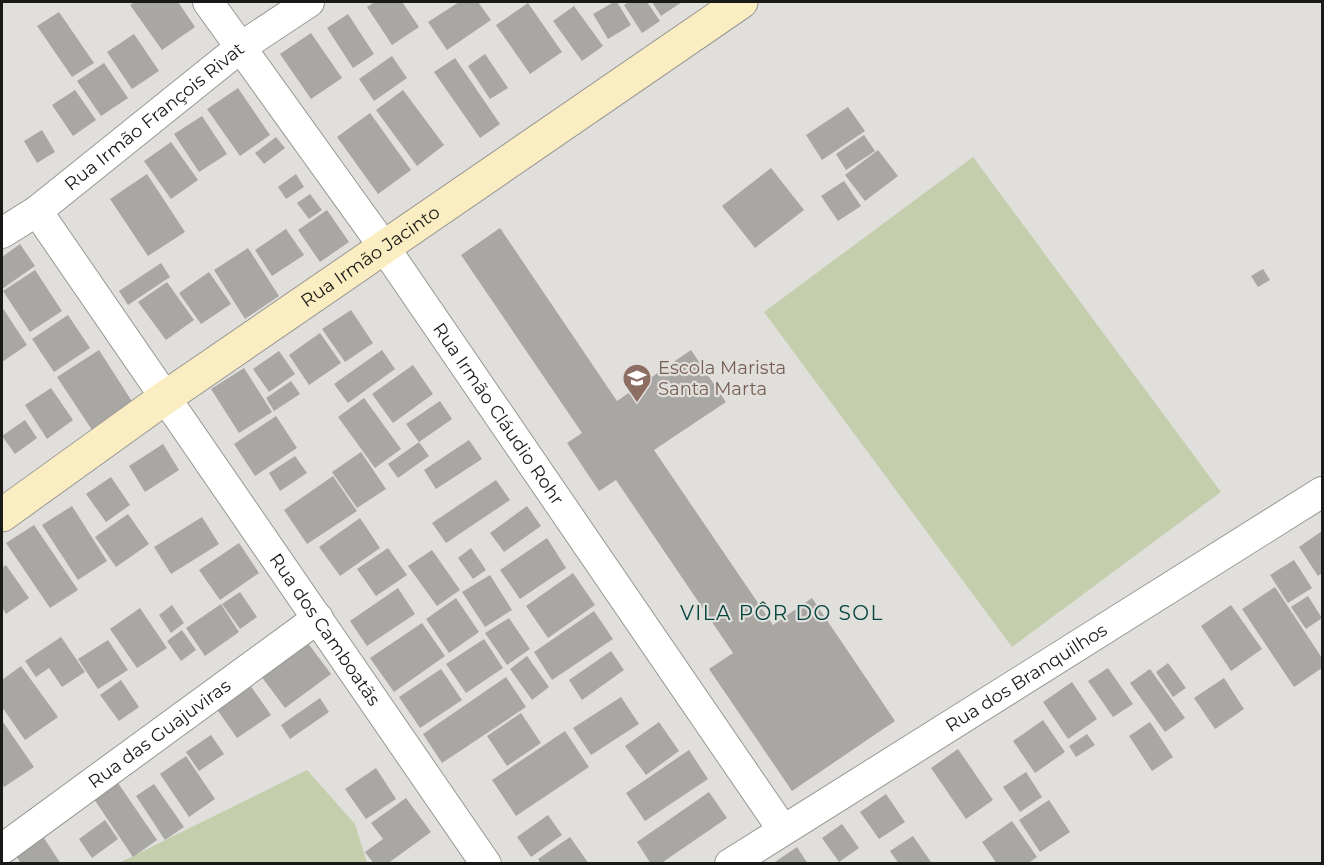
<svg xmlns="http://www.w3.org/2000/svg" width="1324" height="865" font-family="Montserrat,sans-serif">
  <rect width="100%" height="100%" fill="#e1dfdc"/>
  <g fill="#c4ceac">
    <polygon points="973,157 1221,492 1012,647 764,312"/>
    <polygon points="307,770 355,824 367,863 117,864"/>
  </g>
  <g fill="#a9a7a4">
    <polygon points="135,2 178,2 195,27 162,50 130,5"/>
    <polygon points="375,2 402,2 419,27 392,45 367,7"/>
    <polygon points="459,2 478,2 491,20 447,50 428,22"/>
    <polygon points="614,2 617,2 631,25 608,39 593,14"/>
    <polygon points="629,2 647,2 660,21 642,33 624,5"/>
    <polygon points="652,2 682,2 661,16"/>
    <polygon points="528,3 562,52 530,74 496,25"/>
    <polygon points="574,6 603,46 582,61 553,21"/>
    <polygon points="59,12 94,63 72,77 37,26"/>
    <polygon points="348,14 374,54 353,68 327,28"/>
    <polygon points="311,33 342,78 311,99 280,54"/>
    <polygon points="134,34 159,71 132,89 107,52"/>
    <polygon points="485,54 508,88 490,99 468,66"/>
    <polygon points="392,56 407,78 374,101 359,79"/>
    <polygon points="455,58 500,124 480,138 434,72"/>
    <polygon points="104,63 128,98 101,116 77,81"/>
    <polygon points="238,88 270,135 240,156 207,109"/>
    <polygon points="75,90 96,120 73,136 52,105"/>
    <polygon points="403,90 444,145 417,166 376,110"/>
    <polygon points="848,107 865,131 822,160 806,135"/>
    <polygon points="370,113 411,170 378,194 337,137"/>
    <polygon points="202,116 227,154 199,172 174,134"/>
    <polygon points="42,130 55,152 37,163 24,141"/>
    <polygon points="864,135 875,151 846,170 836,154"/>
    <polygon points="276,137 285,148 264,164 255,153"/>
    <polygon points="171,142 198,180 171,199 144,161"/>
    <polygon points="878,150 898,176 865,201 845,175"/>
    <polygon points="771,168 804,210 755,248 722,206"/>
    <polygon points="147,174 185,232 148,256 110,199"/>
    <polygon points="296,174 304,187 286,199 278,187"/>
    <polygon points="844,181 861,206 838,221 821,196"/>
    <polygon points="310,194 322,210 309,219 297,203"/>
    <polygon points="327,210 349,242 320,262 298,230"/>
    <polygon points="500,228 617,401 691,350 726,402 654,450 773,625 812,598 895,721 792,791 709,669 733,653 616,480 599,491 567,443 582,433 461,255"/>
    <polygon points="286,229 304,255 272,276 255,250"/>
    <polygon points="20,244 35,266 2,289 2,257"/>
    <polygon points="248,248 279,296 245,319 214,270"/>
    <polygon points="161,263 170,277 128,305 119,291"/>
    <polygon points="1263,269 1270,280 1258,287 1251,276"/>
    <polygon points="35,270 62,311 30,332 3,291"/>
    <polygon points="209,272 231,304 201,324 179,293"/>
    <polygon points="167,282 194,320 166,340 138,302"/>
    <polygon points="2,307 27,345 2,362"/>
    <polygon points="351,310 373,343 345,362 322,329"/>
    <polygon points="68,315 90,348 54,372 32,339"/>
    <polygon points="320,333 341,363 309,385 289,355"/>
    <polygon points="99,350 133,403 92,430 57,377"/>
    <polygon points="382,350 395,369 348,403 334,384"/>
    <polygon points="279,351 295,374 269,392 253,369"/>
    <polygon points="413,365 433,394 393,423 372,394"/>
    <polygon points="244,368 272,412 239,433 211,389"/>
    <polygon points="291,381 300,394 274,411 266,398"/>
    <polygon points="51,388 73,420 47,439 25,405"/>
    <polygon points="364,398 401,449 375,468 338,417"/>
    <polygon points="440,401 452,419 419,442 429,456 398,478 388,464 419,442 406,424"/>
    <polygon points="276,416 297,448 255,476 234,444"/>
    <polygon points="25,420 37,438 15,454 2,436"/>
    <polygon points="469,440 482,459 436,489 424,470"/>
    <polygon points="163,444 179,470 145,492 129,466"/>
    <polygon points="361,452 386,489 357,508 332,472"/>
    <polygon points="295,456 307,473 280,491 269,473"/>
    <polygon points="333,476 357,511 307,544 284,510"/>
    <polygon points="111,477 130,505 106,522 86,494"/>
    <polygon points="496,480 510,500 446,543 432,523"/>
    <polygon points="72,506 107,561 78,580 42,525"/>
    <polygon points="527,506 541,526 504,552 490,533"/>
    <polygon points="128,514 149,544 116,567 95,537"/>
    <polygon points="202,517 219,544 171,574 154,547"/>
    <polygon points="360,518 380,548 340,576 319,547"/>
    <polygon points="34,525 78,590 50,608 6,543"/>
    <polygon points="1322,531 1322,573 1318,576 1299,547"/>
    <polygon points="547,538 566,568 520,599 500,570"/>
    <polygon points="239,543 259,573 220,600 199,570"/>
    <polygon points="388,548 407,575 376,596 357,569"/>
    <polygon points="471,548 486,570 473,579 458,558"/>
    <polygon points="432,550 460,590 437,606 408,566"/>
    <polygon points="1294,560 1312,588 1288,603 1270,575"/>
    <polygon points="6,565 29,598 6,614 2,607 2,568"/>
    <polygon points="573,573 595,605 548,638 526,606"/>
    <polygon points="490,575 512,610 485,627 462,592"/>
    <polygon points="1275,587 1322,658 1322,668 1294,687 1242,609"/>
    <polygon points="398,588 415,614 367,646 350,621"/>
    <polygon points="240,592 257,617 240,629 222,604"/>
    <polygon points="1308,596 1322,618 1306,629 1291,607"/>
    <polygon points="456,598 479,632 449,653 426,619"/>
    <polygon points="221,604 239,632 205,656 186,628"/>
    <polygon points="172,605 184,623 171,633 159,615"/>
    <polygon points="1231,605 1262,649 1231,671 1201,626"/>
    <polygon points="140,608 167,648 137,668 110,629"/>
    <polygon points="594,611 613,639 552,680 534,652"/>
    <polygon points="509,618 530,649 507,665 485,633"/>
    <polygon points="422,623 445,656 394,692 370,658"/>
    <polygon points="182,630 196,650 181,661 167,641"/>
    <polygon points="61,637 85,672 62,687 49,668 36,677 25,661"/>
    <polygon points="484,639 503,668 466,693 446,664"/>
    <polygon points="108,640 128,670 98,689 78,659"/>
    <polygon points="307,642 331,674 285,708 261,676"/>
    <polygon points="611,651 624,670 582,700 569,680"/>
    <polygon points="527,656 549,687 532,700 510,669"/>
    <polygon points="1168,663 1186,688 1173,697 1156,672"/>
    <polygon points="21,666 58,717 25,740 2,707 2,680"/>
    <polygon points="1108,668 1133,704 1113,717 1088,681"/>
    <polygon points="441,669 462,700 420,728 399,697"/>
    <polygon points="1150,669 1185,718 1165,732 1130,683"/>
    <polygon points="506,677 526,707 442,763 423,734"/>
    <polygon points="1224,678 1244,709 1215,729 1194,698"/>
    <polygon points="121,680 139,707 119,721 100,695"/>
    <polygon points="1072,682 1097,719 1068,739 1043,702"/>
    <polygon points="250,685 271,715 237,738 216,708"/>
    <polygon points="621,697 639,724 591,755 573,728"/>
    <polygon points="320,698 329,712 290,739 281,725"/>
    <polygon points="521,713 541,743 507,766 487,736"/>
    <polygon points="1043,720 1065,752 1035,773 1013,741"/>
    <polygon points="3,722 34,767 4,787 2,783 2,723"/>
    <polygon points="659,722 679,751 646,775 625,746"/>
    <polygon points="1150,722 1173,757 1152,771 1129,736"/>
    <polygon points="565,731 589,767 516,816 492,780"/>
    <polygon points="1087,734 1095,745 1076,757 1069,746"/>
    <polygon points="211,735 224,754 199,771 186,752"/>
    <polygon points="958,749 993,800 966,819 931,768"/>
    <polygon points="689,750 708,779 645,821 626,793"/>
    <polygon points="186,756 215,799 189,817 160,774"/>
    <polygon points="376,768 396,799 366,819 345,789"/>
    <polygon points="1026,772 1042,797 1020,812 1003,787"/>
    <polygon points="118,783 157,840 133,857 94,799"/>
    <polygon points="154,784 184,827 165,840 136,796"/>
    <polygon points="709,792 727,818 660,864 651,864 637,842"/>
    <polygon points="886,794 905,822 879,839 860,812"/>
    <polygon points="406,798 431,832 387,864 374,864 365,852 383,839 371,823"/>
    <polygon points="1049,800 1070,832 1040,852 1019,820"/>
    <polygon points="548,815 562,835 531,857 517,837"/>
    <polygon points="105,820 118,839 92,858 79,839"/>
    <polygon points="1012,821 1037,857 1027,864 997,864 982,842"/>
    <polygon points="842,824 859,848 839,862 822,838"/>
    <polygon points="42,835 61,864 21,864 15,854"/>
    <polygon points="913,836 931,862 929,864 899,864 890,851"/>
    <polygon points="570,837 589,864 541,864 538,859"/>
    <polygon points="797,847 808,864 776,864 775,862"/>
  </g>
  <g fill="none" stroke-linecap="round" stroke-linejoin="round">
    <g stroke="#999794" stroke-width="32">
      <g id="street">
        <path id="s1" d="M208,2L384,247L783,830"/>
        <path id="s2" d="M37,211L486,864"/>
        <path id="s3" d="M2,233L37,211L241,47L309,2"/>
        <path id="s4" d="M2,849L318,618"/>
        <path id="s5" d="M730,864L1322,492"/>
      </g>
    </g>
    <g stroke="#999794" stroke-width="35">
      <g id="secondary">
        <path id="s6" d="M2,515L166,397L741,2"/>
      </g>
    </g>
    <use href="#street" stroke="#fff" stroke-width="30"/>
    <use href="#secondary" stroke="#fbedc2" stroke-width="33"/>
  </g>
  <defs>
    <g id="school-pin" transform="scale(1.5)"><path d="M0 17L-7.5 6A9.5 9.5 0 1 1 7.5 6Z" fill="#8d6e63" stroke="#e1dfdc"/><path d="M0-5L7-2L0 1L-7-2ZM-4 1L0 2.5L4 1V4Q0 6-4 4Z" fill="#fff"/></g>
  </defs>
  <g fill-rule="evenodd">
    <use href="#school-pin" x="637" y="378"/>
  </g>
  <g text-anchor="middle" stroke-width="4.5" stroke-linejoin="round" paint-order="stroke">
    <g font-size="18" fill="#191917" stroke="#e1dfdc">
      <text dy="6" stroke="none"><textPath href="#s3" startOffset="192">Rua Irmão François Rivat</textPath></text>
      <text dy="6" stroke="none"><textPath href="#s6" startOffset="450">Rua Irmão Jacinto</textPath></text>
      <text dy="6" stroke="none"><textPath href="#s1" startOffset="504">Rua Irmão Cláudio Rohr</textPath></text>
      <text dy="6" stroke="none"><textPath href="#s2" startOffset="508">Rua dos Camboatãs</textPath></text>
      <text dy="6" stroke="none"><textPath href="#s5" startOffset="350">Rua dos Branquilhos</textPath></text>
      <text dy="6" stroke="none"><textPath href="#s4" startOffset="195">Rua das Guajuviras</textPath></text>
    </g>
    <g font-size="18" fill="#785e54" stroke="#e1dfdc" text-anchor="start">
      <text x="658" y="374">Escola Marista<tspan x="658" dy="21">Santa Marta</tspan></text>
    </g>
    <g font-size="20" letter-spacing="1.5" fill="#04453f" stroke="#e1dfdc">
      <text x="782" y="620">VILA PÔR DO SOL</text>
    </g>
  </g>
  <rect width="1324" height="865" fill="none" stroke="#191917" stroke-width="6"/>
</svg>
